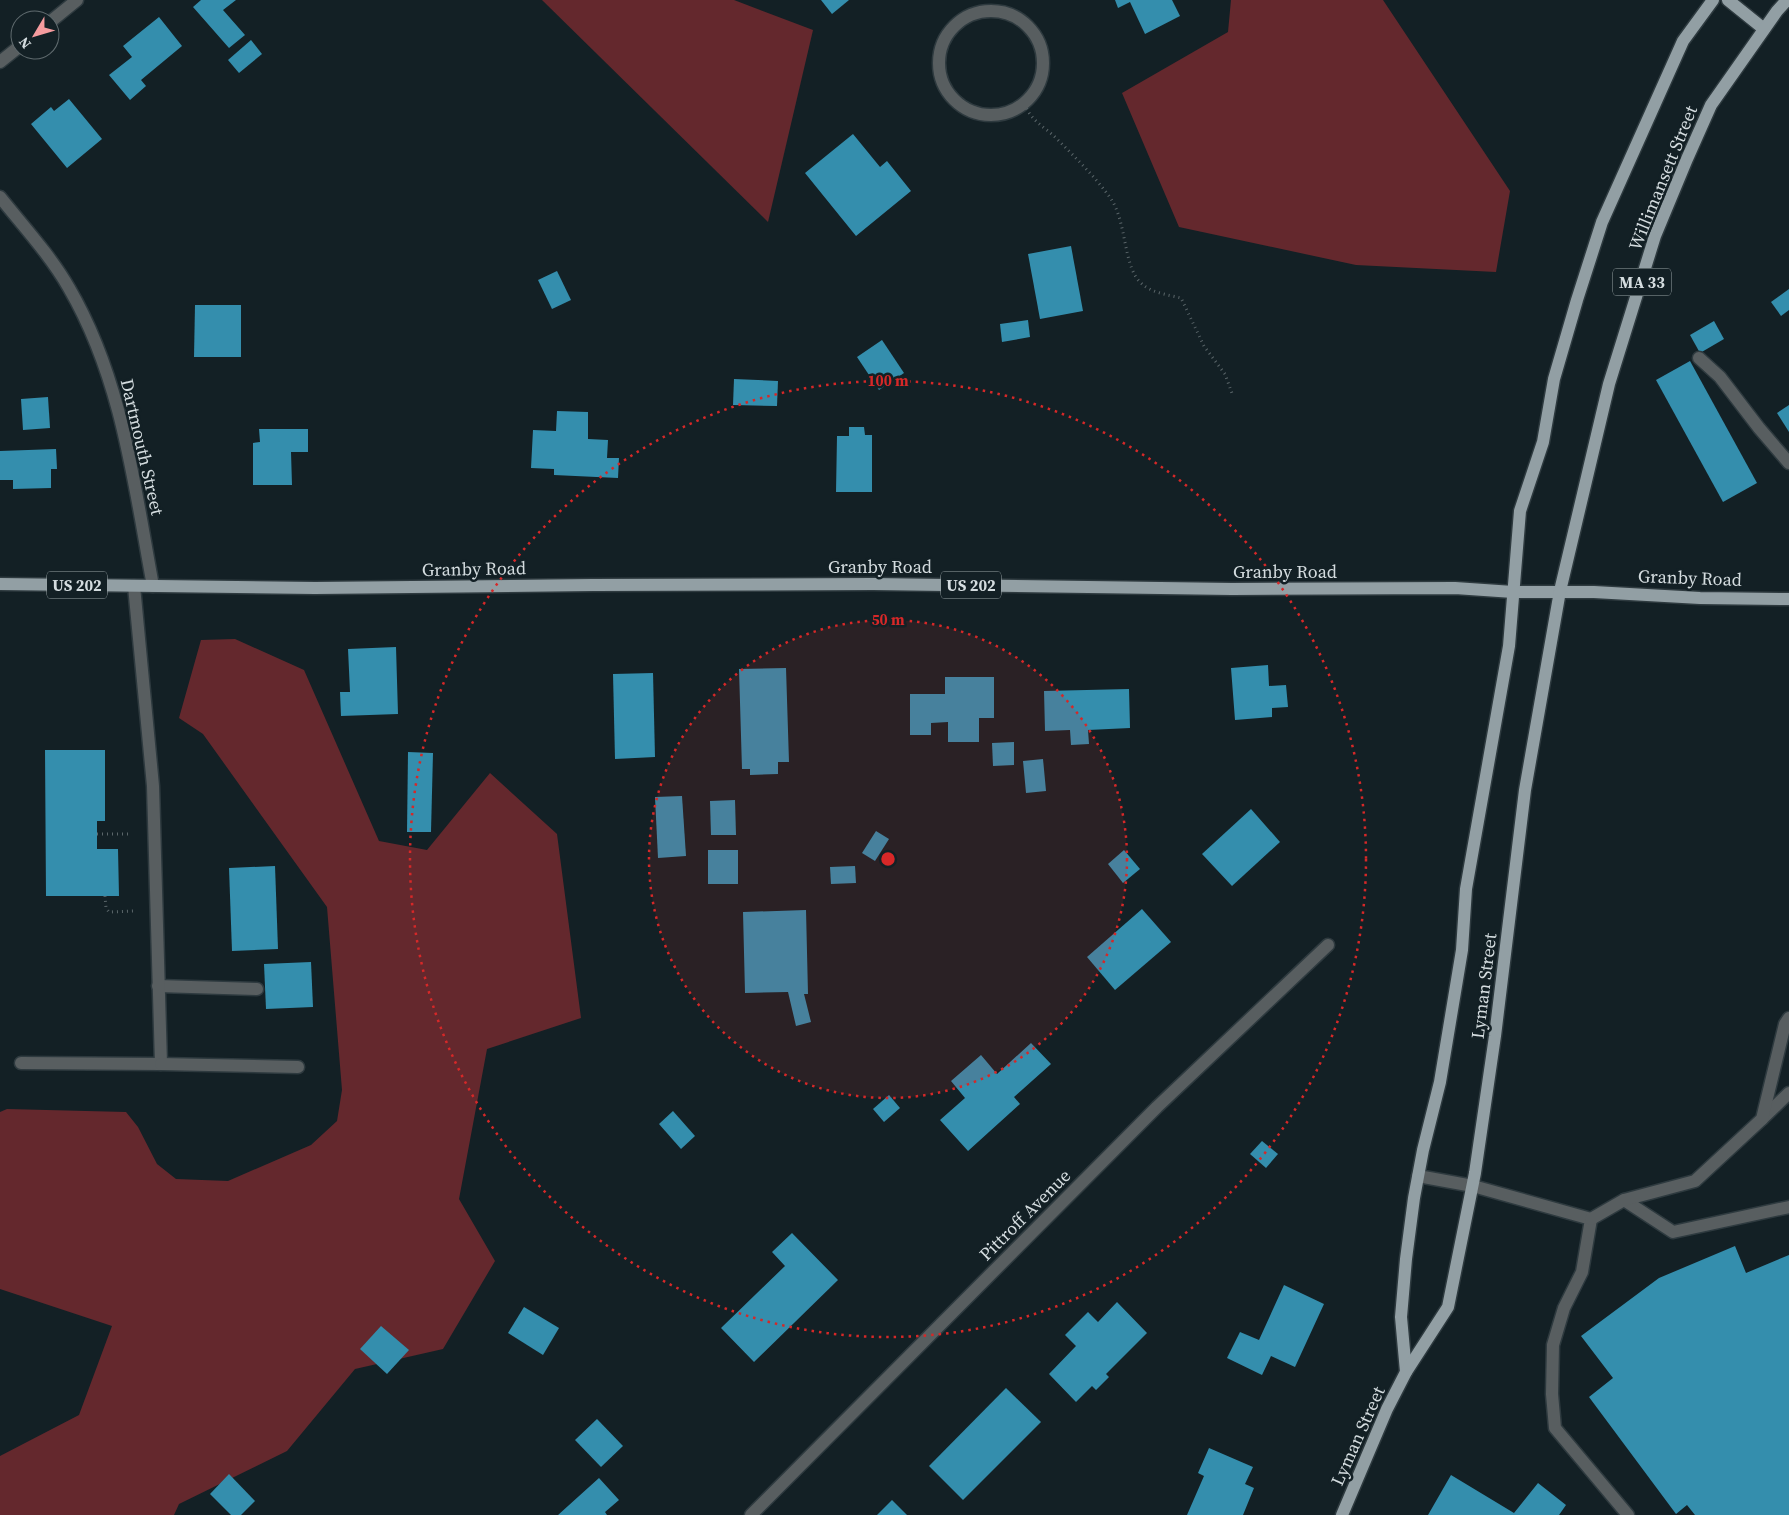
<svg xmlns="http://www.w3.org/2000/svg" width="1789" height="1515" font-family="'Source Serif 4',serif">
  <rect width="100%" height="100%" fill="#132025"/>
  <g fill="#64282d">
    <polygon points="542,0 734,0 813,30 768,222"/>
    <polygon points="1231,0 1383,0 1510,191 1496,272 1356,265 1179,227 1122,93 1228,32"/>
    <polygon points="235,639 304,670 379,841 427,850 490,773 557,834 581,1018 487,1049 459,1199 495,1261 443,1349 355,1369 287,1451 179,1504 174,1515 0,1515 0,1456 79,1415 112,1326 0,1289 0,1112 7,1109 126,1112 138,1127 157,1164 176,1179 228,1181 311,1145 337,1121 342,1090 327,907 203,734 179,718 201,640"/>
  </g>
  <g fill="#348ead">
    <polygon points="201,0 236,0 223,10 245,35 229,48 193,7"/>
    <polygon points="821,0 849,0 832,14"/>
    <polygon points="1115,0 1172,0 1180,16 1145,34 1130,2 1118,8"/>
    <polygon points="159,17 182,46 141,80 146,86 130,100 109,75 132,57 123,46"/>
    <polygon points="251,40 262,54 239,73 228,60"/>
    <polygon points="69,99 102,139 67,168 31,124 51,107 54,111"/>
    <polygon points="853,134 880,167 887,161 911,191 856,236 805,173"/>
    <polygon points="1071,246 1083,311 1040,319 1028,254"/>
    <polygon points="557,271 571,300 552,309 538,280"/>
    <polygon points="1789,289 1789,310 1781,316 1771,302"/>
    <polygon points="195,305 241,305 241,357 194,357"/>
    <polygon points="1028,320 1030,337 1002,342 1000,324"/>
    <polygon points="1714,321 1724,339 1700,353 1690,335"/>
    <polygon points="882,340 904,373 879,390 857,357"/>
    <polygon points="1690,361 1757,483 1723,502 1656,380"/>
    <polygon points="734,379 778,381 777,406 733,405"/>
    <polygon points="48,397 50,428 23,430 21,399"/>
    <polygon points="1789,405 1789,432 1777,413"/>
    <polygon points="557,411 588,412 588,439 608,440 607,458 619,458 618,478 554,475 554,469 531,468 533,430 556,431"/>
    <polygon points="849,427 864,427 865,435 872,435 872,492 836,492 837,436 849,436"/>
    <polygon points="259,429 308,429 308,452 291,452 292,485 253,485 253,443 260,442"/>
    <polygon points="56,449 57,469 51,469 51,488 13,489 13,480 0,480 0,451"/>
    <polygon points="396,647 398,714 341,716 340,692 350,692 348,649"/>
    <polygon points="1268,665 1269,686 1286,685 1288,707 1272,708 1272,717 1235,720 1231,668"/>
    <polygon points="786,668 789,762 778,762 778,774 750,775 750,769 742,769 739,669"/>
    <polygon points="653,673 655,757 615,759 613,674"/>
    <polygon points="945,677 994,677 994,718 979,718 979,742 948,742 948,722 931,723 931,735 910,735 910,694 945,694"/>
    <polygon points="1129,689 1130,728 1088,730 1089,744 1071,745 1070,730 1045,731 1044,691"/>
    <polygon points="1014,742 1014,765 993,766 992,743"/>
    <polygon points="45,750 105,750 105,821 97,821 97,849 118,849 119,896 46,896"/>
    <polygon points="408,752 433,753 431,832 407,832"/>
    <polygon points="1043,759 1046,791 1026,793 1023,761"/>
    <polygon points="682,796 686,856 658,858 655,797"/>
    <polygon points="735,800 736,835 711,835 710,801"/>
    <polygon points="1251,809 1280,842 1232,886 1202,854"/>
    <polygon points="876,831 889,839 875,861 862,853"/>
    <rect x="708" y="850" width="30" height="34"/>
    <polygon points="1124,850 1140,869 1123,883 1108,864"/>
    <polygon points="275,866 278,949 232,951 229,868"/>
    <polygon points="855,866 856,883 831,884 830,867"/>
    <polygon points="1142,909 1171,942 1115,990 1087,957"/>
    <polygon points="806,910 808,994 804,994 811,1022 796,1026 788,992 745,993 743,912"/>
    <polygon points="311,962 313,1007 266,1009 264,964"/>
    <polygon points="1031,1043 1051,1064 1014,1097 1020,1104 968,1151 940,1120 965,1098 951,1081 981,1055 997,1074"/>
    <polygon points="889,1095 900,1108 884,1122 873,1109"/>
    <polygon points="673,1111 695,1136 681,1149 659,1124"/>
    <polygon points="1262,1141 1278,1154 1266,1168 1250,1154"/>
    <polygon points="792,1233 838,1280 754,1362 721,1328 785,1266 772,1252"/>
    <polygon points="1735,1246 1746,1273 1789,1255 1789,1515 1695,1515 1687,1505 1676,1514 1589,1397 1613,1378 1581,1336 1659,1278"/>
    <polygon points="1284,1285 1324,1304 1295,1367 1271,1356 1262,1375 1227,1358 1240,1332 1259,1340"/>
    <polygon points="1117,1302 1147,1333 1106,1374 1109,1377 1096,1390 1092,1386 1076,1402 1049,1374 1076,1346 1065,1335 1088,1312 1098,1322"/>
    <polygon points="524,1307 559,1328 543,1355 508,1333"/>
    <polygon points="381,1326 409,1350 387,1374 360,1349"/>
    <polygon points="1006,1388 1041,1422 963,1500 929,1466"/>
    <polygon points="597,1419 623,1446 601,1467 575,1440"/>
    <polygon points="1209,1448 1253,1467 1245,1484 1254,1488 1243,1515 1187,1515 1204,1476 1198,1473"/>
    <polygon points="229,1474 255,1501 241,1515 231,1515 210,1494"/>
    <polygon points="1451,1475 1514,1513 1538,1483 1566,1505 1559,1515 1428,1515"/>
    <polygon points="599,1478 619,1500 605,1512 607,1515 558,1515"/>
    <polygon points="892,1500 907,1515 877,1515"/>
  </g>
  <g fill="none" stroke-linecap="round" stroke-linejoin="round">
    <g stroke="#2e3a3f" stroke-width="15">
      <g id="minor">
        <circle cx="991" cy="63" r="52"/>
        <polyline points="50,22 77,0"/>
        <polyline points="0,62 20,46"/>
        <path d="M0,197C24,227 50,255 69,288C122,379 134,484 153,586"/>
        <polyline points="1699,358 1720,377 1759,428 1789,463"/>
        <polyline points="158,986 257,989"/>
        <polyline points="21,1063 161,1064 153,786 134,586"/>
        <polyline points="161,1064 298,1067"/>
        <polyline points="1762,1119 1789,1093"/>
        <polyline points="1418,1176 1473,1186 1591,1219 1582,1272 1564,1308 1553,1345 1552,1394 1555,1428 1628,1515"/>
        <polyline points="1624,1200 1673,1232 1789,1207"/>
        <polyline points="1591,1219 1624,1200 1695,1181 1762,1119 1785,1024 1789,1018"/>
        <polyline points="751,1515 1157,1107 1328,945"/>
      </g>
    </g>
    <g stroke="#2e3a3f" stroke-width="15">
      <g id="major">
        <polyline points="1728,0 1764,29"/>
        <polyline points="0,584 315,588 593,585 873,584 1232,589 1455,588 1513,592 1594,592 1700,598 1789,599"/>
        <polyline points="1406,1372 1401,1317 1406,1259 1414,1198 1423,1150 1440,1082 1462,950 1466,889 1509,646 1520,511 1543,442 1554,379 1577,300 1602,222 1683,41 1713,0"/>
        <polyline points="1342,1515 1387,1409 1406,1372 1448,1307 1475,1173 1495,1036 1525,790 1560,591 1609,384 1655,236 1687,159 1711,105 1777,11 1787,0"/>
      </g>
    </g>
    <g stroke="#5b666a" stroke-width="3" stroke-dasharray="1 4" stroke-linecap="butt">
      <path d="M1024,104C1034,124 1043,125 1057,139C1075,157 1094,176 1109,196C1128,221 1122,267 1142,284C1152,293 1169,295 1181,298L1204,346L1225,374L1233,396"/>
      <polyline points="97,834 131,834"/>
      <polyline points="105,896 106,908 109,912 134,911"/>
    </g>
    <use href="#minor" stroke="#585e60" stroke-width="12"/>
    <use href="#major" stroke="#929fa4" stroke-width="12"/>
  </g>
  <circle cx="888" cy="859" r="239" fill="#d62828" fill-opacity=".12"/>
  <g fill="none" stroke="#d62828" stroke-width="2.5" stroke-dasharray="2.5 5">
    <circle cx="888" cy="859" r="239"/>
    <circle cx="888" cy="859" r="478"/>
  </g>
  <g text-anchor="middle" stroke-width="5" stroke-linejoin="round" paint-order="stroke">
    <g fill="#132025" stroke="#9aa4a7" stroke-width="1">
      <rect x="1613" y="268.5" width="58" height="27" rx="4"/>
      <rect x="47" y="571.5" width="60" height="27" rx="4"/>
      <rect x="941" y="571.5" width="60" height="27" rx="4"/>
    </g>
    <g font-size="16" font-weight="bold" fill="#d4dcdf">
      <text x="1642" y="288">MA 33</text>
      <text x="77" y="591">US 202</text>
      <text x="971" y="591">US 202</text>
    </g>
    <g font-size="18" fill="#d4dcdf" stroke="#132025">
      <text transform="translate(1663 178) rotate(-68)" y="6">Willimansett Street</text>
      <text transform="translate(142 447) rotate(77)" y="6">Dartmouth Street</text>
      <text x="880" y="573">Granby Road</text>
      <text transform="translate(474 569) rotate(-1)" y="6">Granby Road</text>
      <text x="1285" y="578">Granby Road</text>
      <text transform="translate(1690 578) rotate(2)" y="6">Granby Road</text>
      <text transform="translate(1484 986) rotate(-83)" y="6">Lyman Street</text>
      <text transform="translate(1025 1215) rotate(-45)" y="6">Pittroff Avenue</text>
      <text transform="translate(1358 1436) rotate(-66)" y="6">Lyman Street</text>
    </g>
  </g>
  <circle cx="888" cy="859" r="8" fill="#d62828" stroke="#132025" stroke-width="2.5"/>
  <g font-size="15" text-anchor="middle" font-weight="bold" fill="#d62828" stroke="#132025" stroke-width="5" stroke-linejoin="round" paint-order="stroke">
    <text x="888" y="386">100 m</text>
    <text x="888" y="625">50 m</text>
  </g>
  <g transform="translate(35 35) rotate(232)"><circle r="24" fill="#132025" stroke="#606b6f"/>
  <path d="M0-4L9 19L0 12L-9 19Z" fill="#f59b9e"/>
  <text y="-8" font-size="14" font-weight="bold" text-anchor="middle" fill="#d4dcdf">N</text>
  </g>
</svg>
